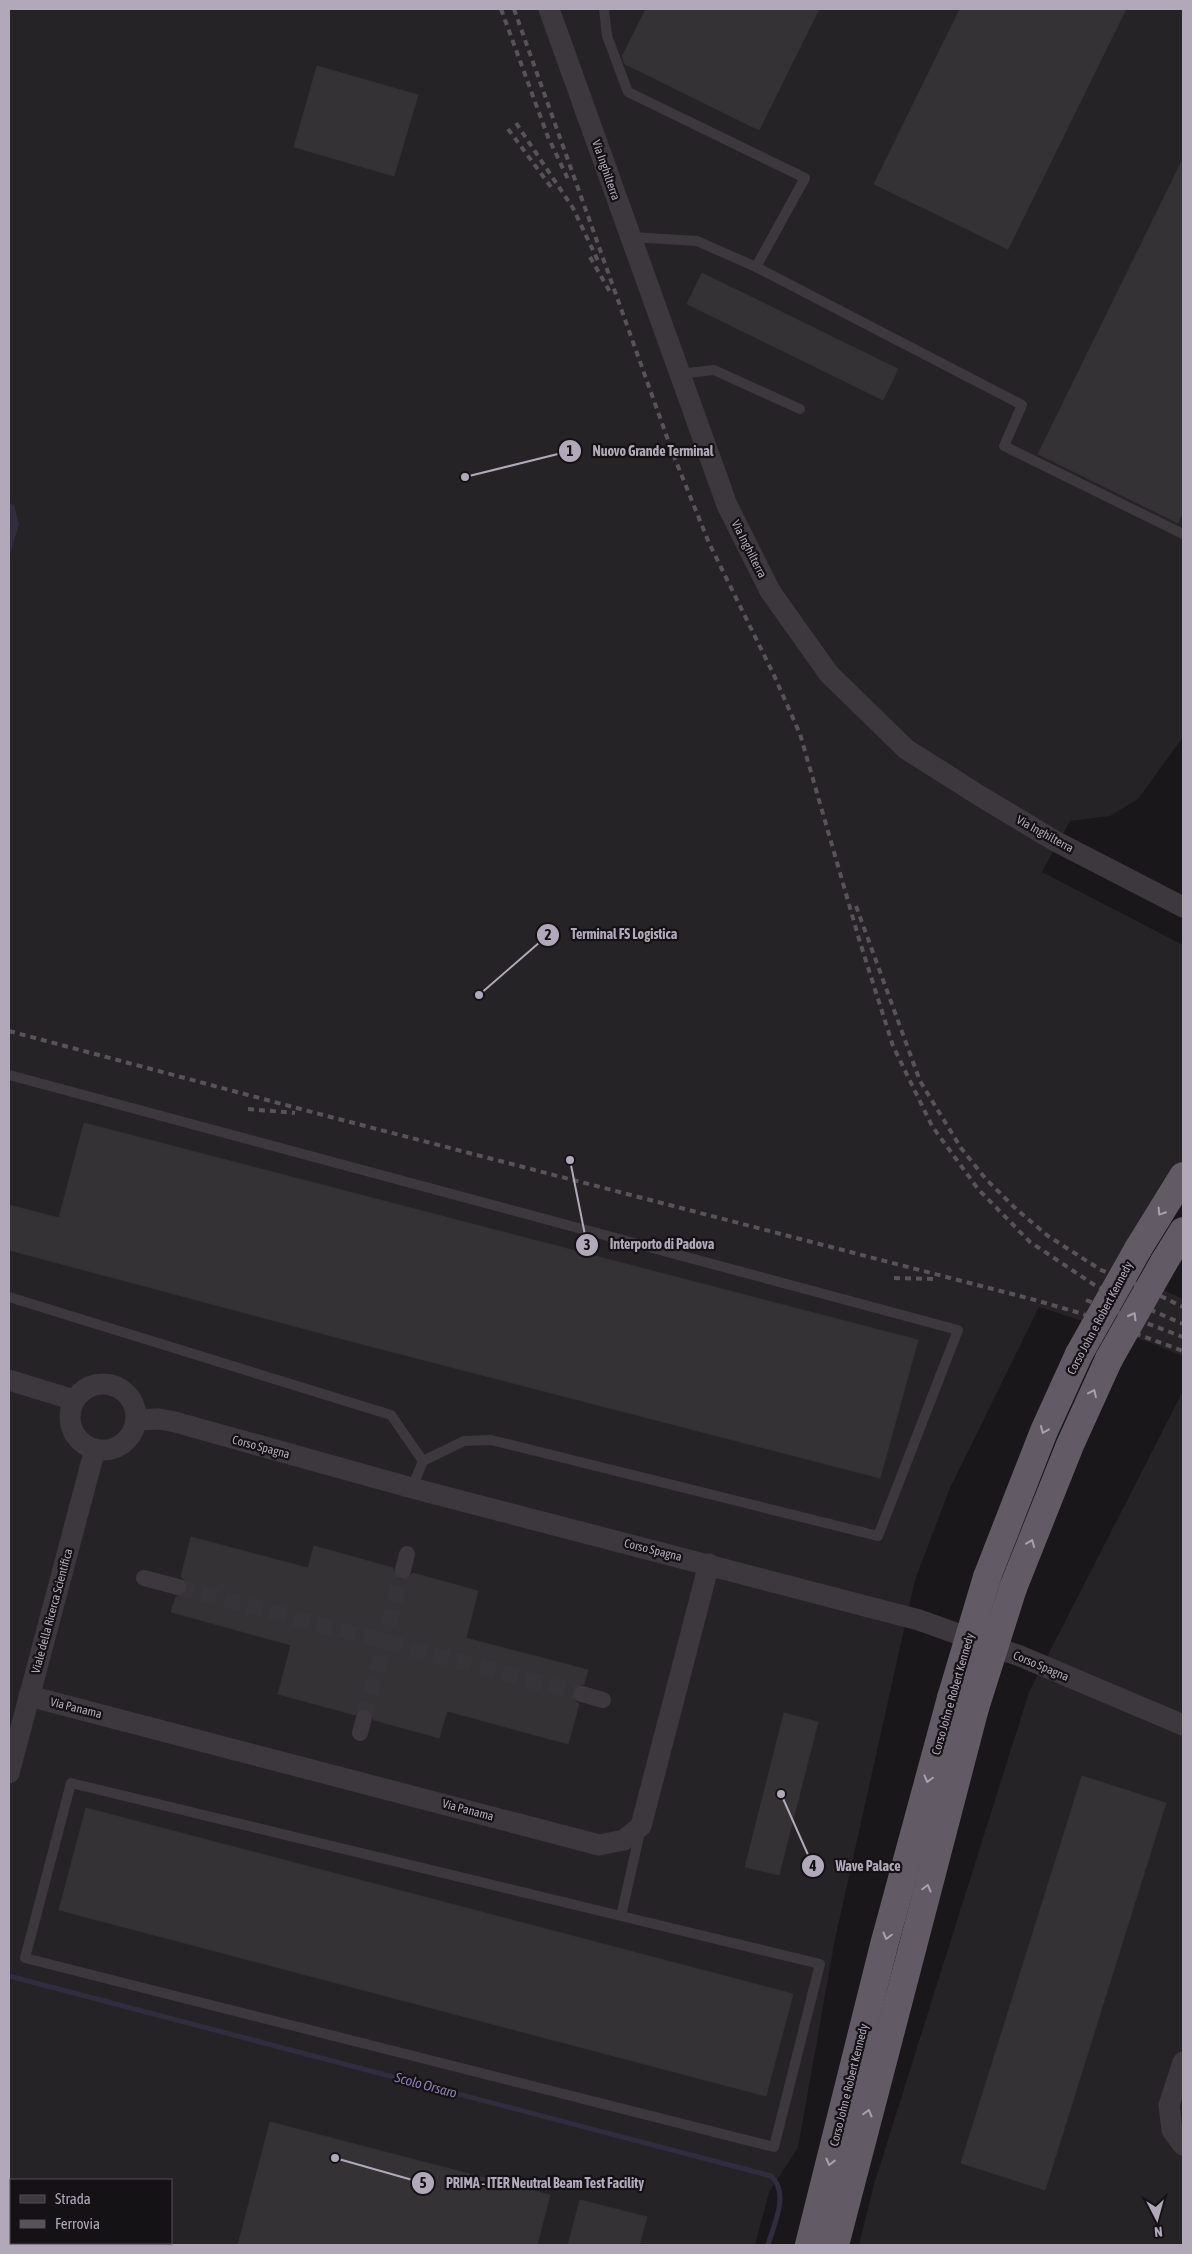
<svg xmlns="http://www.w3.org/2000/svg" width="1192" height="2254" font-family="'Asap Condensed',sans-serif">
  <rect width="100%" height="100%" fill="#191719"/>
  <g fill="#262326" fill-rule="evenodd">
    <path d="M9,9H1183V737L1138,799L1110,816L1070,821L1042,872L1183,945V1163L1123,1271L1183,1299V1356L1148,1342L1039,1307L950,1488L915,1580L835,1939L798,2148L769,2192L755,2245H9ZM11,2180H171V2243H11Z"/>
    <polygon points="1183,1391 1183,2245 859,2245 875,2181 1029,1692"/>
  </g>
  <polygon fill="#312c3e" points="9,503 14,505 19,524 9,558"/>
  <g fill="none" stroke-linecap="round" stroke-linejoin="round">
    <path stroke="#312c3e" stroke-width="5" d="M9,1976L771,2176C790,2193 774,2224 768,2245"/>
  </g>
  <g fill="#353235" stroke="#343135">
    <polygon points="646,9 819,9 759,130 625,64 622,57"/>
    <polygon points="960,9 1126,9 1008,249 874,184"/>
    <polygon points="317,66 418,95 394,176 294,147"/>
    <polygon points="1183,159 1183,512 1178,523 1038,454"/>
    <polygon points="702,273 898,369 883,400 687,304"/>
    <polygon points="84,1123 918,1340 880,1478 358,1343 9,1250 9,1205 59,1218"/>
    <polygon points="191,1537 308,1568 314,1546 393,1568 394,1573 400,1580 406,1579 413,1573 478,1591 466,1638 588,1670 584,1684 575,1687 572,1692 575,1701 579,1704 568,1744 447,1711 439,1738 374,1720 371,1711 367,1709 361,1709 355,1715 278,1694 291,1645 171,1612 176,1597 185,1594 188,1589 185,1580 181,1577"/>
    <polygon points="784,1713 818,1722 779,1875 745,1867"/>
    <polygon points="1082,1776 1166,1803 1045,2190 961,2163"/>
    <polygon points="86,1808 793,1994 766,2096 59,1910"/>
    <polygon points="270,2122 550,2195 537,2245 238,2245"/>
    <polygon points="580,2200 647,2217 639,2245 568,2245"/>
  </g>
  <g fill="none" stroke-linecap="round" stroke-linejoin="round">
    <g stroke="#373439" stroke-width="16" stroke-dasharray="16 8" stroke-linecap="butt">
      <polyline points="178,1587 582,1694"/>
      <polyline points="364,1718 403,1570"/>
    </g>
    <g stroke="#3c383e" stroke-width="10">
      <polyline points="604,9 607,36 628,92 805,178 756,267"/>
      <polyline points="631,237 697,241 756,267 1022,405 1004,446 1183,534"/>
      <polyline points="679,374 714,370 800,409"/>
      <polyline points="9,1075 958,1330 878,1536 491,1440 464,1441 423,1461 412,1488"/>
      <polyline points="9,1297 391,1415 423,1461"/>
      <polyline points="621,1916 71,1783 25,1958 774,2147 820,1964 621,1916 640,1832"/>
    </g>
    <g stroke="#3c383e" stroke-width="16">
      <polyline points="403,1570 407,1554"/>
      <polyline points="144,1578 178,1587"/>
      <polyline points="582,1694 603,1700"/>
      <polyline points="360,1733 364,1718"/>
    </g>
    <g stroke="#3c383e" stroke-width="21">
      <polyline points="549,9 727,505 770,591 829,674 906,749 980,796 1055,841 1183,907"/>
      <polyline points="9,1380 74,1400"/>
      <circle cx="103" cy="1417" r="33"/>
      <polyline points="136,1420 159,1419 175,1422 412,1488 919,1620 1020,1656 1183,1725"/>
      <polyline points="29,1696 599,1845 624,1840 641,1826 709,1564"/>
      <polyline points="9,1773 95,1449"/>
      <polyline points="1183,2062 1169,2105 1172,2130 1183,2145"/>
    </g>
    <g stroke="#625b66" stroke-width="28">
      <polyline points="1138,1249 1183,1176"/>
      <polyline points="1164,1262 1183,1231"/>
      <polyline points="987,1577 1044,1431 1079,1354"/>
      <polyline points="1013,1588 1070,1445 1109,1359"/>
      <polyline points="809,2245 884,1945 951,1698"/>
      <polyline points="835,2245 975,1708"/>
    </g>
    <g stroke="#58525b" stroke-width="4" stroke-dasharray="6 5" stroke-linecap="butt">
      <polyline points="501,9 548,137 568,179"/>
      <polyline points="514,9 673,454 709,543 773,673 800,734 859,939 893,1046 932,1126 978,1189 1030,1242 1096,1286 1183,1324"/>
      <polyline points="516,123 573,208 598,261"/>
      <polyline points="508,129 554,191"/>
      <polyline points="590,257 610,292"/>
      <polyline points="856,906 920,1081 961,1148 985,1178 1015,1208 1048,1236 1076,1254 1101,1270 1138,1285 1183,1307"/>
      <polyline points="9,1031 323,1115 1035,1300 1083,1314 1183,1351"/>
      <polyline points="248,1109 295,1113"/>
      <polyline points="894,1278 934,1279"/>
      <polyline points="1086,1300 1183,1337"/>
    </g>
    <g stroke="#625b66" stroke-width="28">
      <polyline points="1079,1354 1138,1249"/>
      <polyline points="1109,1359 1164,1262"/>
      <polyline points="951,1698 987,1577"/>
      <polyline points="975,1708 1013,1588"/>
    </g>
  </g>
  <defs><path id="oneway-chevron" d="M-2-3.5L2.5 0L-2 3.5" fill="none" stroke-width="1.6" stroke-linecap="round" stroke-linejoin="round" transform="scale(1.25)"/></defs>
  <g stroke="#a9a0b2">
    <use href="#oneway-chevron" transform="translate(1161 1212) rotate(122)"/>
    <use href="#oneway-chevron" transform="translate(1133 1316) rotate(-60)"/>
    <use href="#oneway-chevron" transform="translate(1093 1393) rotate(-65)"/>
    <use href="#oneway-chevron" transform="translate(1044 1430) rotate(113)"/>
    <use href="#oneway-chevron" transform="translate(1031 1543) rotate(-68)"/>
    <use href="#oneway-chevron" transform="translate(928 1779) rotate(105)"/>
    <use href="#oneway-chevron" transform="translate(927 1888) rotate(-75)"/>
    <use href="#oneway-chevron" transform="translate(887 1936) rotate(105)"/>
    <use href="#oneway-chevron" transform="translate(868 2113) rotate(-75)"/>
    <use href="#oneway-chevron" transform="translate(830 2162) rotate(104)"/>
  </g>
  <g text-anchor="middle" stroke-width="4.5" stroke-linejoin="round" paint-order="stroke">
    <g font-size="12" fill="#b1a8ba" stroke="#141214">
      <text transform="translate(606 170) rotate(71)" y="4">Via Inghilterra</text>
      <text transform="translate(749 549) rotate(63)" y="4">Via Inghilterra</text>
      <text transform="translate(1045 834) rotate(29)" y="4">Via Inghilterra</text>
      <text transform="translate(1100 1318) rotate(-62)" y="4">Corso John e Robert Kennedy</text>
      <text transform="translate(261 1447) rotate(15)" y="4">Corso Spagna</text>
      <text transform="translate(653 1550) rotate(14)" y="4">Corso Spagna</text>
      <text transform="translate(52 1611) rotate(-75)" y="4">Viale della Ricerca Scientifica</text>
      <text transform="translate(1041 1666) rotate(23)" y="4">Corso Spagna</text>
      <text transform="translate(953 1694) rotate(-74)" y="4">Corso John e Robert Kennedy</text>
      <text transform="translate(76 1708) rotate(14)" y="4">Via Panama</text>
      <text transform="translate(468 1810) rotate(15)" y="4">Via Panama</text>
      <text transform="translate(849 2085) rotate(-76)" y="4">Corso John e Robert Kennedy</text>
    </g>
    <g font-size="14" font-style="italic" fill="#8e7db7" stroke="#141214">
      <text transform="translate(426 2085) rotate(15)" y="5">Scolo Orsaro</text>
    </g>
  </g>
  <path fill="none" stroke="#b1a8ba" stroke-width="2" d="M465 477L570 451M479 995L548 935M570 1160L587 1245M781 1794L813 1866M335 2158L423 2183"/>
  <g fill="#b1a8ba" stroke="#141214" stroke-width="2">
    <circle cx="465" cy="477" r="5"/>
    <circle cx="479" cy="995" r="5"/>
    <circle cx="570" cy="1160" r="5"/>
    <circle cx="781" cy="1794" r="5"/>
    <circle cx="335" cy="2158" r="5"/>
    <circle cx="570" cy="451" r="12"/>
    <circle cx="548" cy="935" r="12"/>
    <circle cx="587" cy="1245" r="12"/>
    <circle cx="813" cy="1866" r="12"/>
    <circle cx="423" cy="2183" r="12"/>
  </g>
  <g font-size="15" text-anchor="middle" font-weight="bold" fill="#111">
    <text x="570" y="456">1</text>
    <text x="548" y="940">2</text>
    <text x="587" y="1250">3</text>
    <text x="813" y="1871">4</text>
    <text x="423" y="2188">5</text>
  </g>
  <g font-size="14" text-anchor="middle" font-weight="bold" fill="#b1a8ba" stroke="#141214" stroke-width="4.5" stroke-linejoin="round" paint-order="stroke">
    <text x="653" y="456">Nuovo Grande Terminal</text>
    <text x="624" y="939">Terminal FS Logistica</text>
    <text x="662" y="1249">Interporto di Padova</text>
    <text x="868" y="1871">Wave Palace</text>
    <text x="545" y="2188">PRIMA - ITER Neutral Beam Test Facility</text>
  </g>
  <rect width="1192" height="2254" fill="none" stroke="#b1a8ba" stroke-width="20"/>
  <rect x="10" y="2179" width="162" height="65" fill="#141214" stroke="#534e56"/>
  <rect x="20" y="2195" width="25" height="8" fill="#3c383e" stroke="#534e56"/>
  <text x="55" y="2204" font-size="15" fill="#b1a8ba">Strada</text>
  <rect x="20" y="2220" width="25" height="8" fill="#58525b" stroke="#534e56"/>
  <text x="55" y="2229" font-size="15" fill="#b1a8ba">Ferrovia</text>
  <g transform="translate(1157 2219) rotate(174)" stroke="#141214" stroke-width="4" paint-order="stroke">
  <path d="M0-4L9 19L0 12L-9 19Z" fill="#b1a8ba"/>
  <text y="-8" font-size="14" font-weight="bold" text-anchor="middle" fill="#b1a8ba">N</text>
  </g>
</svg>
